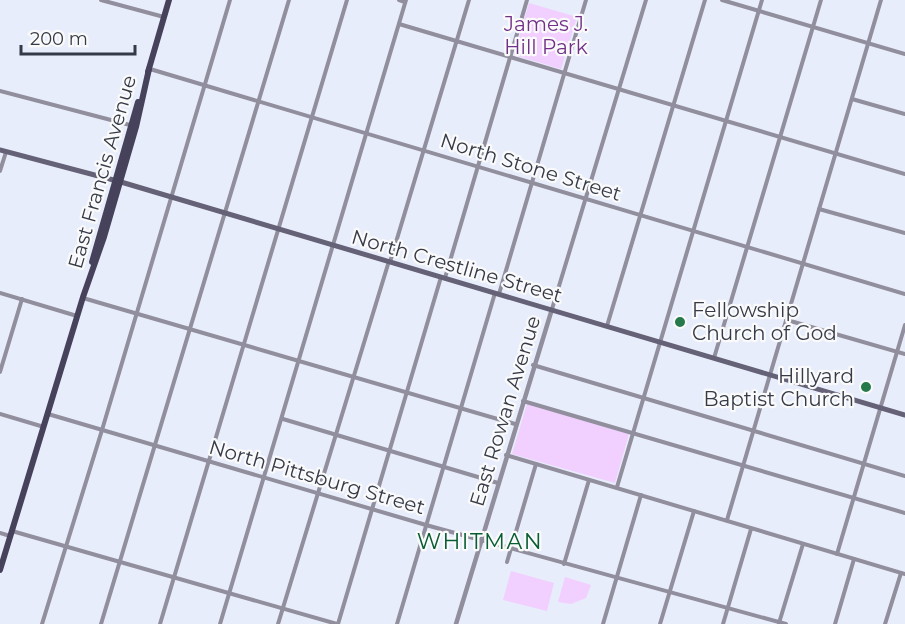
<svg xmlns="http://www.w3.org/2000/svg" width="905" height="624" font-family="Montserrat,sans-serif">
  <rect width="100%" height="100%" fill="#e8edfb"/>
  <g fill="#f1cffe">
    <polygon points="529,3 577,17 561,69 514,55"/>
    <polygon points="527,404 629,434 615,483 512,454"/>
    <polygon points="511,571 554,583 547,611 503,600"/>
    <polygon points="565,577 591,585 586,598 571,604 558,602"/>
  </g>
  <g fill="none" stroke-linecap="round" stroke-linejoin="round">
    <g stroke="#918e9d" stroke-width="4">
      <polyline points="101,0 164,17"/>
      <polyline points="399,0 405,2"/>
      <polyline points="722,0 905,54"/>
      <polyline points="399,24 905,174"/>
      <polyline points="150,69 905,294"/>
      <polyline points="0,91 130,125"/>
      <polyline points="852,99 905,114"/>
      <polyline points="0,171 6,152"/>
      <polyline points="819,209 905,233"/>
      <polyline points="390,262 469,0"/>
      <polyline points="445,278 527,0"/>
      <polyline points="0,293 77,316"/>
      <polyline points="499,294 586,0"/>
      <polyline points="83,298 515,424"/>
      <polyline points="552,309 646,0"/>
      <polyline points="787,320 905,354"/>
      <polyline points="607,326 705,0"/>
      <polyline points="714,358 821,0"/>
      <polyline points="533,365 905,476"/>
      <polyline points="0,372 22,299"/>
      <polyline points="523,401 905,513"/>
      <polyline points="0,414 44,427"/>
      <polyline points="48,414 426,525 786,624"/>
      <polyline points="283,419 498,483"/>
      <polyline points="506,455 905,574"/>
      <polyline points="617,487 762,0"/>
      <polyline points="727,520 881,0"/>
      <polyline points="12,531 337,624"/>
      <polyline points="0,533 10,536"/>
      <polyline points="837,554 905,325"/>
      <polyline points="507,562 536,464"/>
      <polyline points="564,564 589,480"/>
      <polyline points="779,623 803,544"/>
      <polyline points="42,624 102,430 230,0"/>
      <polyline points="101,624 289,0"/>
      <polyline points="160,624 347,0"/>
      <polyline points="220,624 406,0"/>
      <polyline points="278,624 389,261"/>
      <polyline points="338,624 441,277"/>
      <polyline points="397,624 495,293"/>
      <polyline points="603,624 641,495"/>
      <polyline points="660,624 694,511"/>
      <polyline points="723,624 751,529"/>
      <polyline points="835,624 854,559"/>
      <polyline points="885,624 901,573"/>
    </g>
    <polyline stroke="#918e9d" stroke-width="4.5" points="456,624 552,309"/>
    <polyline stroke="#656176" stroke-width="5" points="0,150 121,182 905,415"/>
    <g stroke="#47425b" stroke-width="6">
      <polyline points="148,72 169,0"/>
      <polyline points="92,262 138,102"/>
      <polyline points="0,570 83,297 104,237 136,127 149,69"/>
    </g>
  </g>
  <g fill="#25794b" stroke="#fafafa" stroke-width="2">
    <circle cx="680" cy="322" r="6"/>
    <circle cx="866" cy="387" r="6"/>
  </g>
  <g text-anchor="middle" stroke-width="4.5" stroke-linejoin="round" paint-order="stroke">
    <g font-size="20" fill="#723188" stroke="#fafafa">
      <text x="546" y="31">James J.<tspan x="546" dy="23">Hill Park</tspan></text>
    </g>
    <g font-size="20" fill="#353a48" stroke="#fafafa">
      <text transform="translate(531 167) rotate(17)" y="7">North Stone Street</text>
      <text transform="translate(102 172) rotate(-74)" y="7">East Francis Avenue</text>
      <text transform="translate(457 266) rotate(16)" y="7">North Crestline Street</text>
      <text transform="translate(505 411) rotate(-73)" y="7">East Rowan Avenue</text>
      <text transform="translate(317 477) rotate(16)" y="7">North Pittsburg Street</text>
    </g>
    <g font-size="20" fill="#353a48" stroke="#fafafa" text-anchor="start">
      <text x="692" y="317">Fellowship<tspan x="692" dy="23">Church of God</tspan></text>
      <text x="854" y="383" text-anchor="end">Hillyard<tspan x="854" dy="23">Baptist Church</tspan></text>
    </g>
    <g font-size="22" letter-spacing="1.5" fill="#085d34" stroke="#fafafa">
      <text x="480" y="549">WHITMAN</text>
    </g>
  </g>
  <path d="M21 45v9h114v-9" fill="none" stroke="#353a48" stroke-width="3"/>
  <text x="30" y="45" font-size="18" fill="#353a48" stroke="#fafafa" stroke-width="4.5" paint-order="stroke">200 m</text>
</svg>
